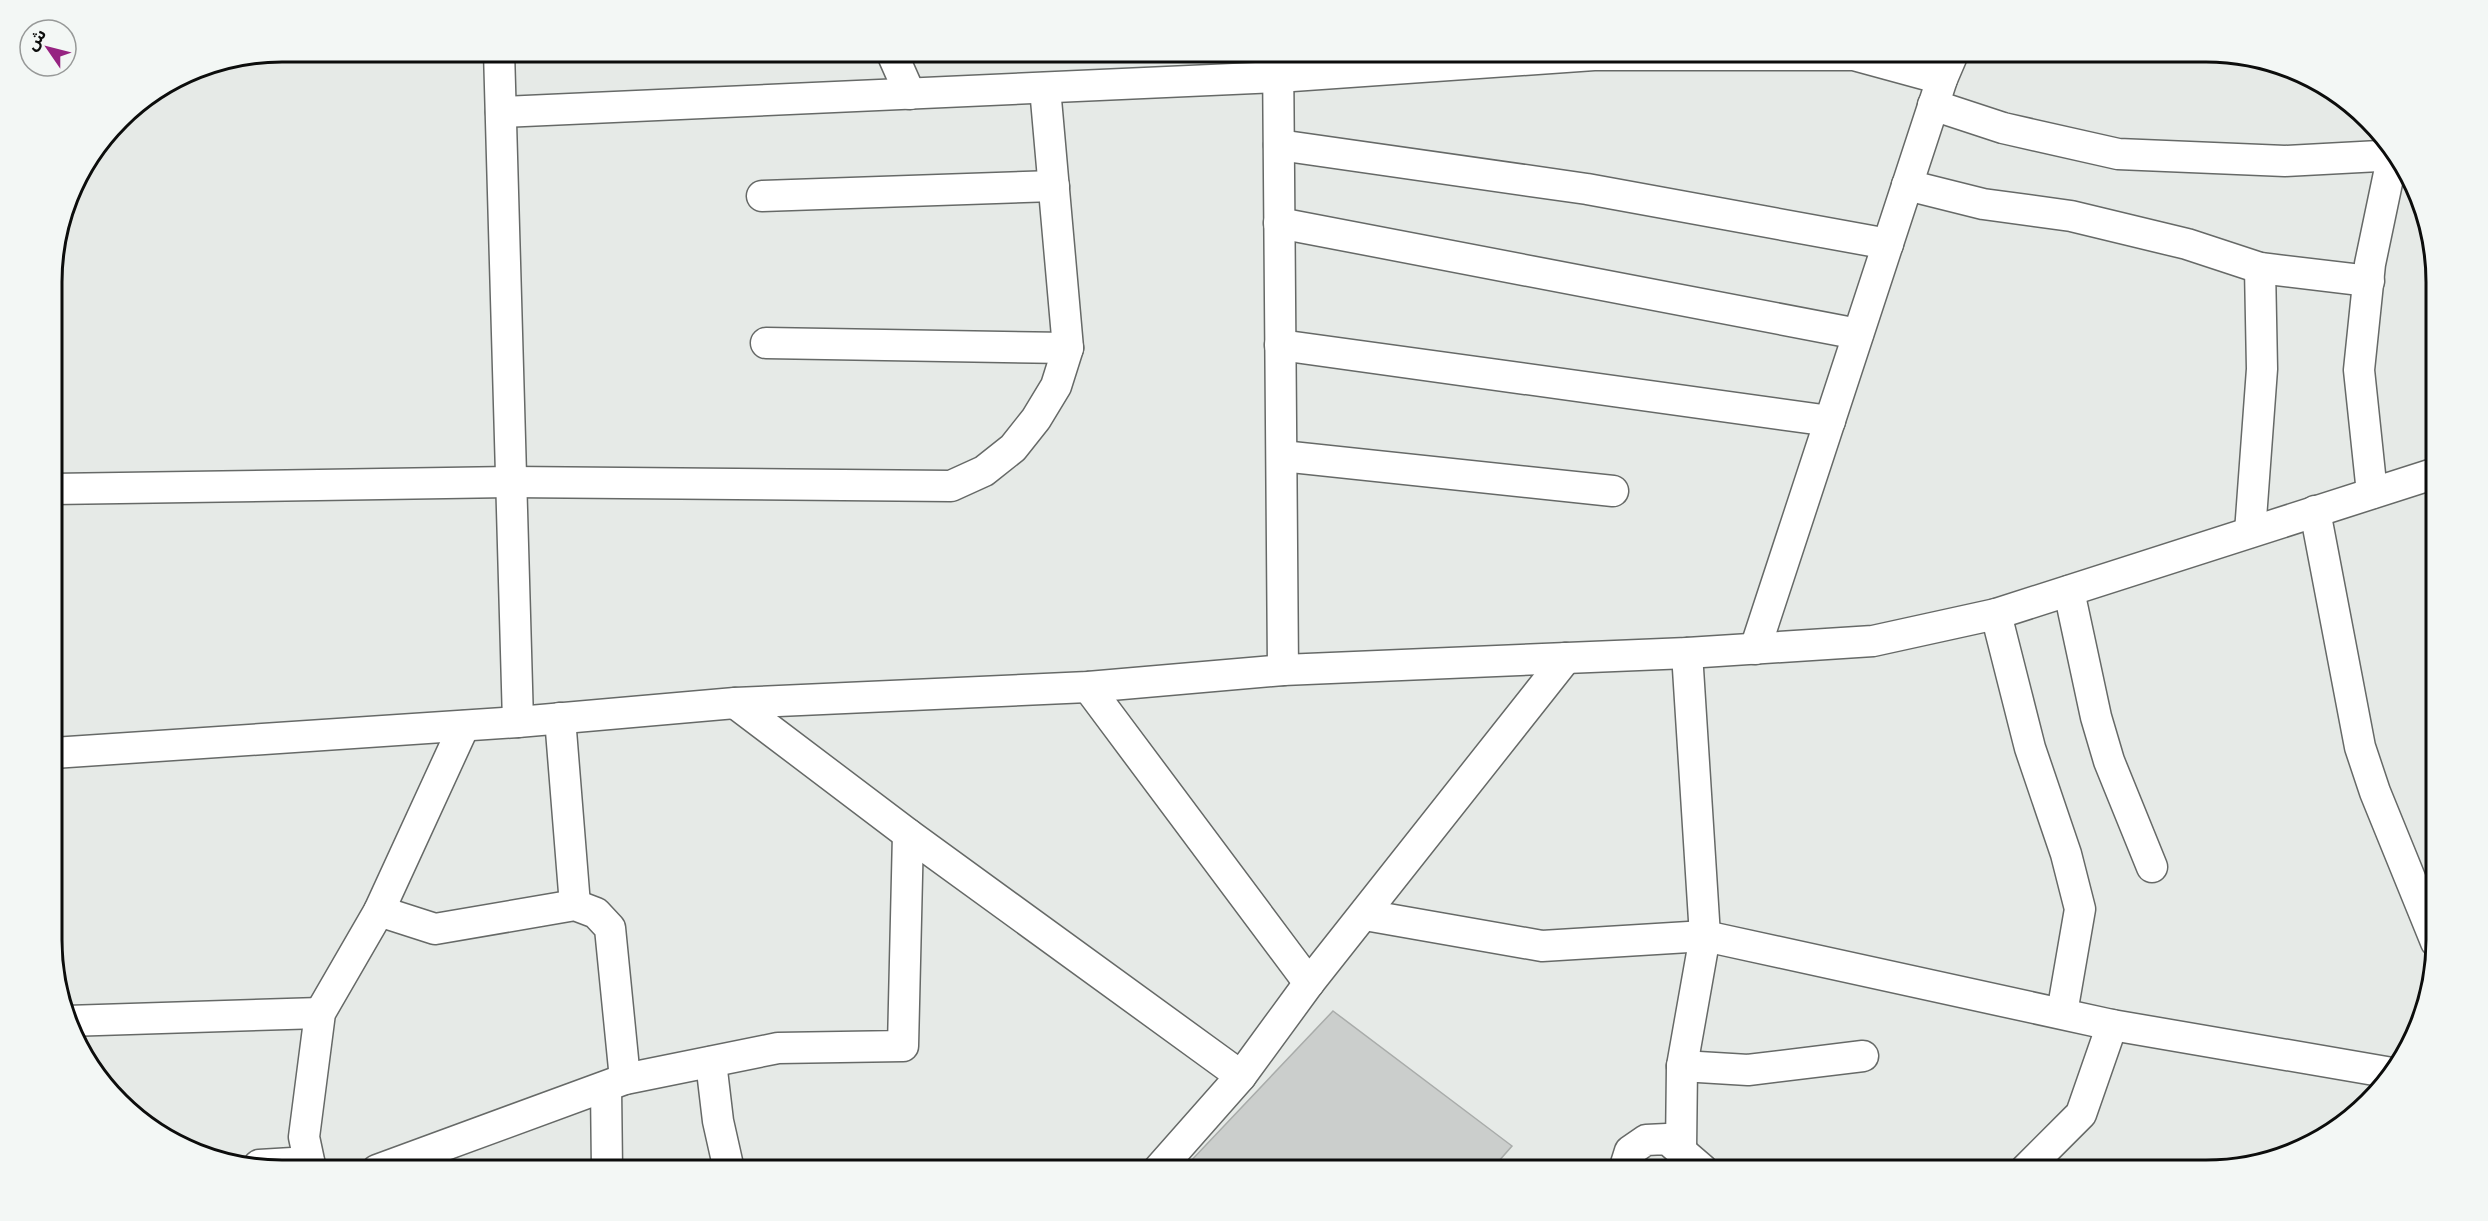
<svg xmlns="http://www.w3.org/2000/svg" width="2488" height="1221" font-family="'Golos Text','Noto Sans Arabic',sans-serif">
  <rect width="100%" height="100%" fill="#e6eae7"/>
  <polygon fill="#cbcecc" stroke="#a9acaa" stroke-width="1.5" points="1333,1011 1512,1146 1491,1170 1192,1170 1186,1166"/>
  <g fill="none" stroke-linecap="round" stroke-linejoin="round">
    <g stroke="#666967" stroke-width="33">
      <g id="minor">
        <polyline points="499,51 518,722"/>
        <polyline points="891,51 910,94"/>
        <polyline points="1278,51 1283,670"/>
        <polyline points="1933,105 2003,128 2118,154 2285,161 2398,155"/>
        <polyline points="501,112 1278,77 1594,55 1854,55 1942,79"/>
        <polyline points="1279,145 1587,189 1888,244"/>
        <polyline points="1907,185 1983,204 2071,216 2187,244 2260,268 2369,281"/>
        <polyline points="762,196 1054,186"/>
        <polyline points="1279,223 1858,334"/>
        <polyline points="766,343 1068,348"/>
        <polyline points="1280,345 1830,421"/>
        <polyline points="1282,456 1613,491"/>
        <polyline points="52,489 511,482 951,486 984,471 1013,448 1036,419 1056,386 1068,348 1045,88"/>
        <polyline points="2372,493 2359,370 2370,264 2393,154"/>
        <polyline points="2315,511 2360,747 2375,792 2436,942"/>
        <polyline points="2250,532 2262,369 2260,268"/>
        <polyline points="2069,591 2096,717 2109,761 2152,867"/>
        <polyline points="1996,614 2030,748 2066,854 2080,909 2062,1013"/>
        <polyline points="1755,649 1942,79 1954,51"/>
        <polyline points="1088,687 1309,983"/>
        <polyline points="735,703 908,834 1241,1076"/>
        <polyline points="560,718 575,905"/>
        <polyline points="53,753 518,722 735,703 1088,687 1283,670 1687,653 1873,641 1996,614 2436,473"/>
        <polyline points="379,911 435,929 575,905 596,913 610,928 625,1079"/>
        <polyline points="1365,915 1542,946 1705,936 2112,1025 2392,1073"/>
        <polyline points="67,1021 320,1013"/>
        <polyline points="711,1062 718,1121 729,1170"/>
        <polyline points="1682,1066 1748,1070 1863,1056"/>
        <polyline points="606,1087 607,1170"/>
        <polyline points="1681,1150 1682,1066 1705,936 1687,653"/>
        <polyline points="259,1165 309,1162"/>
        <polyline points="311,1170 304,1137 320,1013 379,911 464,726"/>
        <polyline points="377,1170 625,1079 778,1048 903,1046 908,834"/>
        <polyline points="1158,1170 1241,1076 1309,983 1566,658"/>
        <polyline points="1624,1170 1630,1151 1646,1140 1667,1139 1703,1170"/>
        <polyline points="2025,1170 2081,1114 2112,1025"/>
      </g>
    </g>
    <use href="#minor" stroke="#fff" stroke-width="30"/>
  </g>
  <path d="M0 0H2488V1221H0ZM282 62H2206A220 220 0 0 1 2426 282V940A220 220 0 0 1 2206 1160H282A220 220 0 0 1 62 940V282A220 220 0 0 1 282 62Z" fill="#f3f7f5" fill-rule="evenodd"/>
  <path fill="none" stroke="#0c0d0c" stroke-width="3" d="M282 62H2206A220 220 0 0 1 2426 282V940A220 220 0 0 1 2206 1160H282A220 220 0 0 1 62 940V282A220 220 0 0 1 282 62Z"/>
  <g transform="translate(48 48) rotate(305)"><circle r="28" fill="#f3f7f5" stroke="#979998" stroke-width="1.5"/>
  <path d="M0-4.5L10 22L0 15L-10 22Z" fill="#962381"/>
  <text y="-9" font-size="16" font-weight="bold" text-anchor="middle" fill="#0c0d0c">ش</text>
  </g>
</svg>
